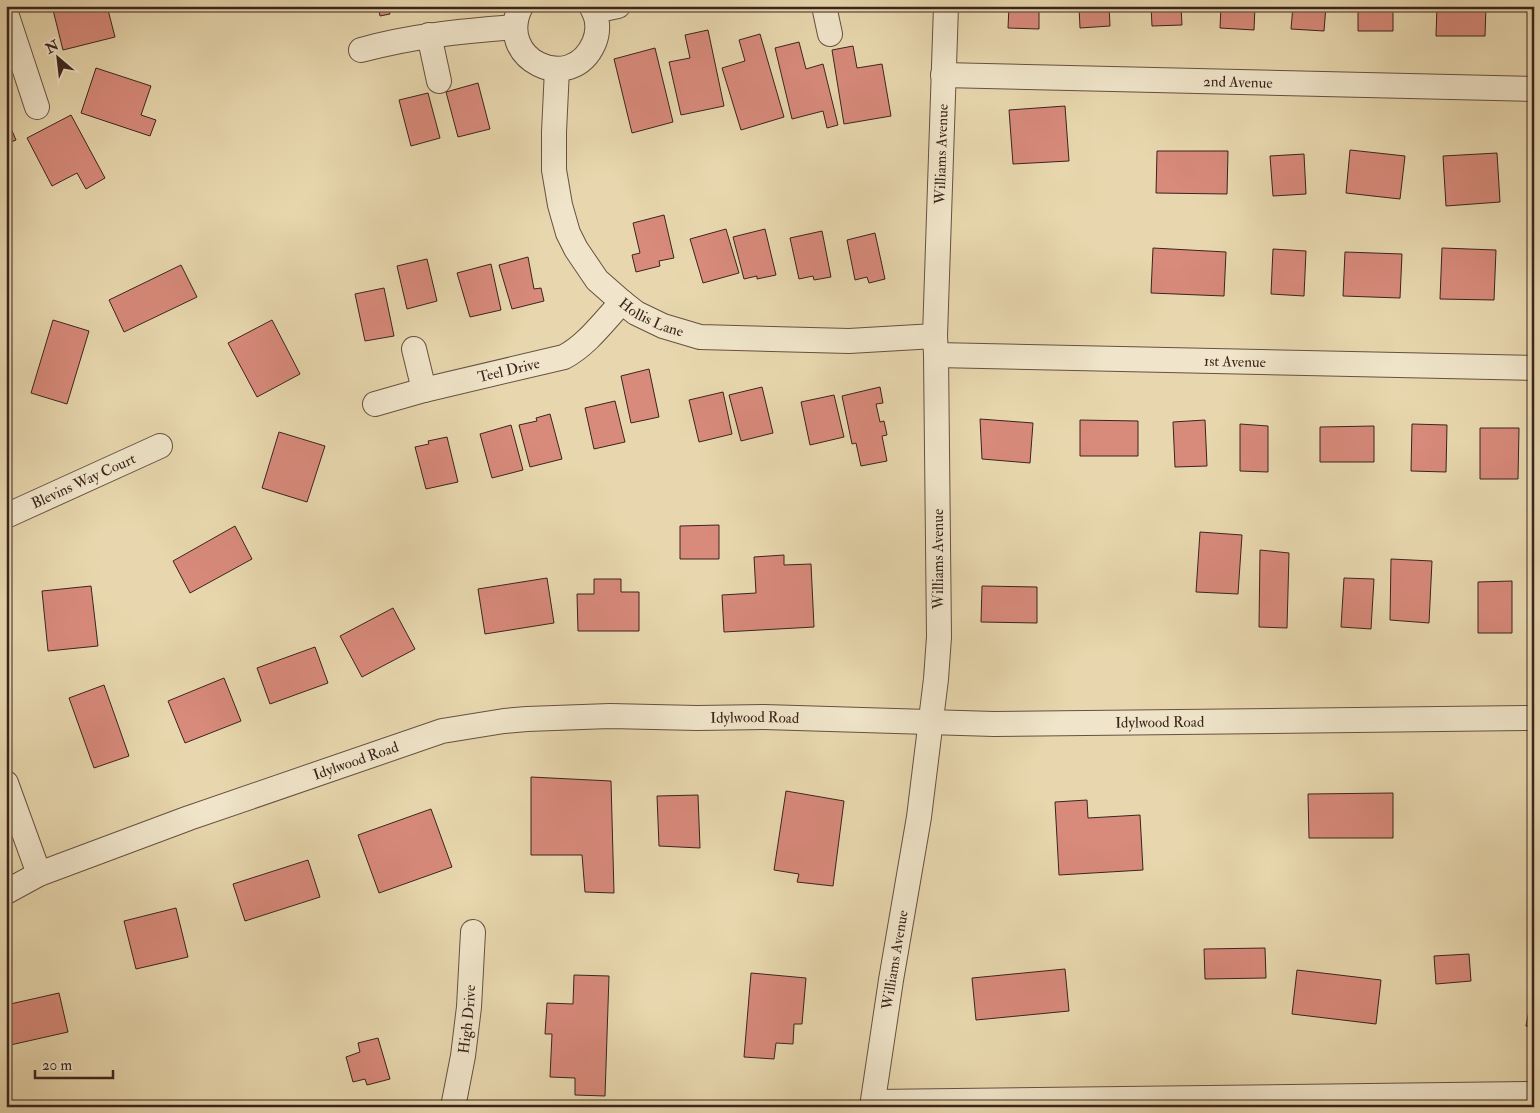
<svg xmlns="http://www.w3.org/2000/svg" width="1540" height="1113" font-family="'IM FELL Double Pica',serif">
  <rect width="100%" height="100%" fill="#e8d7ae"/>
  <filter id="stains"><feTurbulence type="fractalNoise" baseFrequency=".004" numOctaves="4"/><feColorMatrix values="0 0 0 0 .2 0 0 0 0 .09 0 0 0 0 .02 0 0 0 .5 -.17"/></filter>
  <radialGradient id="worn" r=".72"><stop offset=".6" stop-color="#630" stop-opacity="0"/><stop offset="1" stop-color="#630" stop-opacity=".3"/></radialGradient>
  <g fill="#d88a7b" stroke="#3a241d">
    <polygon points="52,6 107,6 115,37 63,50"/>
    <polygon points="378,6 388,6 390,14 380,16"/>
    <polygon points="1009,6 1039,6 1039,29 1008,28"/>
    <polygon points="1079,6 1109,6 1110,26 1080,28"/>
    <polygon points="1151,6 1181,6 1182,25 1152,26"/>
    <polygon points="1221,6 1255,6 1254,30 1220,28"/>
    <polygon points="1293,6 1326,6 1324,31 1291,29"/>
    <polygon points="1371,6 1393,6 1393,31 1358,31 1358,7"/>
    <polygon points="1437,6 1486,6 1485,36 1436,36"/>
    <polygon points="708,30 724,106 681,115 669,62 690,58 685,35"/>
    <polygon points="760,34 784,117 741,130 722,68 745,61 739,40"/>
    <polygon points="799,42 806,69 823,64 838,125 827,128 823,111 792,119 775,48"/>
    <polygon points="853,46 857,68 882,64 891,116 844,124 832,50"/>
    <polygon points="655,48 673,122 632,133 614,59"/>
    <polygon points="96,68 151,86 141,115 156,120 150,136 81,113"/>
    <polygon points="478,83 490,129 458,137 446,92"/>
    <polygon points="428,93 440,138 411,146 399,100"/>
    <polygon points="1065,106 1069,161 1013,164 1009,110"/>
    <polygon points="71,115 105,178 86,189 77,173 52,186 27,138"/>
    <polygon points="6,117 16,140 6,144"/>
    <polygon points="1350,150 1405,156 1400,199 1346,193"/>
    <polygon points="1157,151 1228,151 1227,194 1156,193"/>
    <polygon points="1497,153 1500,202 1446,206 1443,156"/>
    <polygon points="1304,154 1306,194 1273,196 1270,156"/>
    <polygon points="664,215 674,258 659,261 660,266 636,272 632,255 640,253 633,223"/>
    <polygon points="726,229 739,273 703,283 690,239"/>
    <polygon points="765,229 776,275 757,279 757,276 744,279 733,237"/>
    <polygon points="822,231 831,277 814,280 813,276 799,279 790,238"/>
    <polygon points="875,233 885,279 869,283 867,277 855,280 847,240"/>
    <polygon points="1153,248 1226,252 1224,296 1151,293"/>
    <polygon points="1442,248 1496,250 1494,300 1440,299"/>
    <polygon points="1273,249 1306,251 1304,296 1271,294"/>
    <polygon points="1345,252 1402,254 1400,298 1343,296"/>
    <polygon points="528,257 534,289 541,288 544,301 512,309 499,265"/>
    <polygon points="427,259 437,301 407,309 397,266"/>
    <polygon points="491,264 501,310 470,317 457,273"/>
    <polygon points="181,265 197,297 124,332 109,300"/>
    <polygon points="384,288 394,336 365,341 355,294"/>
    <polygon points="53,320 89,331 67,404 31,393"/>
    <polygon points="272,320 300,374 257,397 228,343"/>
    <polygon points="649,369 659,417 631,423 621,376"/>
    <polygon points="762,387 773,433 741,441 729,395"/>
    <polygon points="880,387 883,403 876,404 880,422 884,421 887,435 882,436 887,461 861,466 856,443 852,444 842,396"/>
    <polygon points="723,392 732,434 699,442 689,400"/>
    <polygon points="834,395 844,437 810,445 801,402"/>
    <polygon points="615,401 625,442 594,449 585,408"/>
    <polygon points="550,414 562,459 530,467 519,425 537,421 536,418"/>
    <polygon points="980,419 1033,423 1030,463 982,459"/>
    <polygon points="1080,420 1138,421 1138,456 1080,456"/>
    <polygon points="1205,420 1207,466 1175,467 1173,422"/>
    <polygon points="1240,424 1268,426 1268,472 1240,471"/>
    <polygon points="1412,424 1447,425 1446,472 1411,471"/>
    <polygon points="511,425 523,470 492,478 480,434"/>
    <polygon points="1374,426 1374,462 1320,462 1320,427"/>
    <polygon points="1480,428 1519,428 1518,479 1480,479"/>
    <polygon points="279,432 325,446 307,502 262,488"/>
    <polygon points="447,437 458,482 426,489 415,447 429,444 428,441"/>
    <polygon points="719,525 719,559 680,559 680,526"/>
    <polygon points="235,526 252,559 190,593 173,561"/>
    <polygon points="1200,532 1242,535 1238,594 1196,592"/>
    <polygon points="1260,550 1289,553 1287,628 1259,627"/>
    <polygon points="784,555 784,565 811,564 814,627 724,632 722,595 756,593 754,557"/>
    <polygon points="1391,559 1432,561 1429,623 1390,620"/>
    <polygon points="547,578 554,623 485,634 478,589"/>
    <polygon points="1344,578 1374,579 1371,629 1341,627"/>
    <polygon points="594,579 621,579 621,592 639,592 639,631 578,631 577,594 594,594"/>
    <polygon points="1512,581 1512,633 1478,633 1478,582"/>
    <polygon points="91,586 98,646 48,651 42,591"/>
    <polygon points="982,586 1037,587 1037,623 981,622"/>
    <polygon points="393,608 415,649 362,677 340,636"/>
    <polygon points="315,647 328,683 270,704 257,668"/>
    <polygon points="224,678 241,721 185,743 168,701"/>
    <polygon points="104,685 129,756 94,768 69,698"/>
    <polygon points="531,777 611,781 614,893 585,892 582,855 531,855"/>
    <polygon points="786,791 844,801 833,886 797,882 799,874 774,870"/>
    <polygon points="1393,793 1393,838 1309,838 1308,794"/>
    <polygon points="698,795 700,848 659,846 657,796"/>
    <polygon points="1087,800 1088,818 1140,815 1143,870 1059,875 1055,802"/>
    <polygon points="431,809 452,867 379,893 358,835"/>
    <polygon points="1534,856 1534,880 1529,879"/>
    <polygon points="308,860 320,897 245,921 233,884"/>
    <polygon points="176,908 188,957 136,969 124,921"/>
    <polygon points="1265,948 1266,978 1205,979 1204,949"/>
    <polygon points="1469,954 1471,981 1436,984 1434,956"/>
    <polygon points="1065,969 1069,1011 976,1020 972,978"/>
    <polygon points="1297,970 1381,980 1376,1024 1292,1014"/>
    <polygon points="751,973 806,978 802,1024 794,1024 793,1044 776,1043 774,1059 744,1057"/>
    <polygon points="574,975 609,976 605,1096 575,1095 575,1078 550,1077 552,1034 545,1034 547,1003 573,1004"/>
    <polygon points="1534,984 1534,1028 1526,1026"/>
    <polygon points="59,993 68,1032 6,1046 6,1005"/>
    <polygon points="378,1038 390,1079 367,1085 365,1079 353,1082 346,1057 360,1052 358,1043"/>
  </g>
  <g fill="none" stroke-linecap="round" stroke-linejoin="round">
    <g stroke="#665141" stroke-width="26">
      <g id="street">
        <path d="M521,6C494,59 571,96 594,43C599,31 598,17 591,6"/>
        <polyline points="824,6 830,34"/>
        <polyline points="594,11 618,6"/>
        <polyline points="6,13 37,107"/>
        <polyline points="429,35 439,81"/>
        <path d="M361,50C412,36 463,31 515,27"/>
        <path id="s1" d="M557,69L554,132V170L560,205L568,233L576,249L597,280L622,302L636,313L663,326L700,337L849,341L935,336"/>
        <path id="s2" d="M943,75L1534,89"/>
        <polyline points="414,349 424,390"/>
        <path id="s3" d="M936,355L1534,368"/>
        <path id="s4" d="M375,404L424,390L564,357C587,345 604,321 622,302"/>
        <path id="s5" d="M6,516L160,446"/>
        <polyline points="6,783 39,874"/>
        <path id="s6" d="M6,892L39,874L189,818L442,731L504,721L527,719L610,716L697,718L764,717L994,724L1534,718"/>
        <polyline points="873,1102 1534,1094"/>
        <path id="s7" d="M453,1107L463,1056L469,1007L473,932"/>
        <path id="s8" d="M872,1107L891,980L919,817L936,679L939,637L936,355L935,336L946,6"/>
      </g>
    </g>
    <use href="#street" stroke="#f0e5ca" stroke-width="24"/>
  </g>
  <g text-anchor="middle" stroke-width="4" stroke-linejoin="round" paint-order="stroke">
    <g font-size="15" fill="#3a241d" stroke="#f0e5ca">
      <text dy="5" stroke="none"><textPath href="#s2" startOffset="295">2nd Avenue</textPath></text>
      <text dy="5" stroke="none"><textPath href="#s8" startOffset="958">Williams Avenue</textPath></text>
      <text dy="5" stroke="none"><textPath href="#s1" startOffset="288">Hollis Lane</textPath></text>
      <text dy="5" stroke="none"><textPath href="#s3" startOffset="299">1st Avenue</textPath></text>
      <text dy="5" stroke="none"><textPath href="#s4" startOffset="138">Teel Drive</textPath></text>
      <text dy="5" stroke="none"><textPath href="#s5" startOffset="85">Blevins Way Court</textPath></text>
      <text transform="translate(938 559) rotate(-90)" y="5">Williams Avenue</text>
      <text dy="5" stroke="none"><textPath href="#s6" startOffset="779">Idylwood Road</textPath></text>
      <text dy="5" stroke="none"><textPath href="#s6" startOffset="1184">Idylwood Road</textPath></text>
      <text dy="5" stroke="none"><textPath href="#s6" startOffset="374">Idylwood Road</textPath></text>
      <text dy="5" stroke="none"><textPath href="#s8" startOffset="149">Williams Avenue</textPath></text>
      <text dy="5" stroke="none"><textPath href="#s7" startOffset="89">High Drive</textPath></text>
    </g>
  </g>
  <rect width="1540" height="1113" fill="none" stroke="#e8d7ae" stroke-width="25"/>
  <rect x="8" y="8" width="1525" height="1098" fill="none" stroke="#3a241d" stroke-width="2.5"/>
  <rect x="12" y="12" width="1515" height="1088" fill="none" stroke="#3a241d"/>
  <g transform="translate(58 58) rotate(332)" stroke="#f0e5ca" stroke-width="4" paint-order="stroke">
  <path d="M0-4L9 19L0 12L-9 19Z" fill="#3a241d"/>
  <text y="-8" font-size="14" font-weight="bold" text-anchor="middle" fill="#3a241d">N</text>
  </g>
  <path d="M35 1070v8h78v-8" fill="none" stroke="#3a241d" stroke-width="2.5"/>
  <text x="42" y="1070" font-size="15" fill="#3a241d" stroke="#f0e5ca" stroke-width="4" paint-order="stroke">20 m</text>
  <rect width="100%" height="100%" filter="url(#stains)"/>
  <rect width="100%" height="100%" fill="url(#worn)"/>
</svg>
